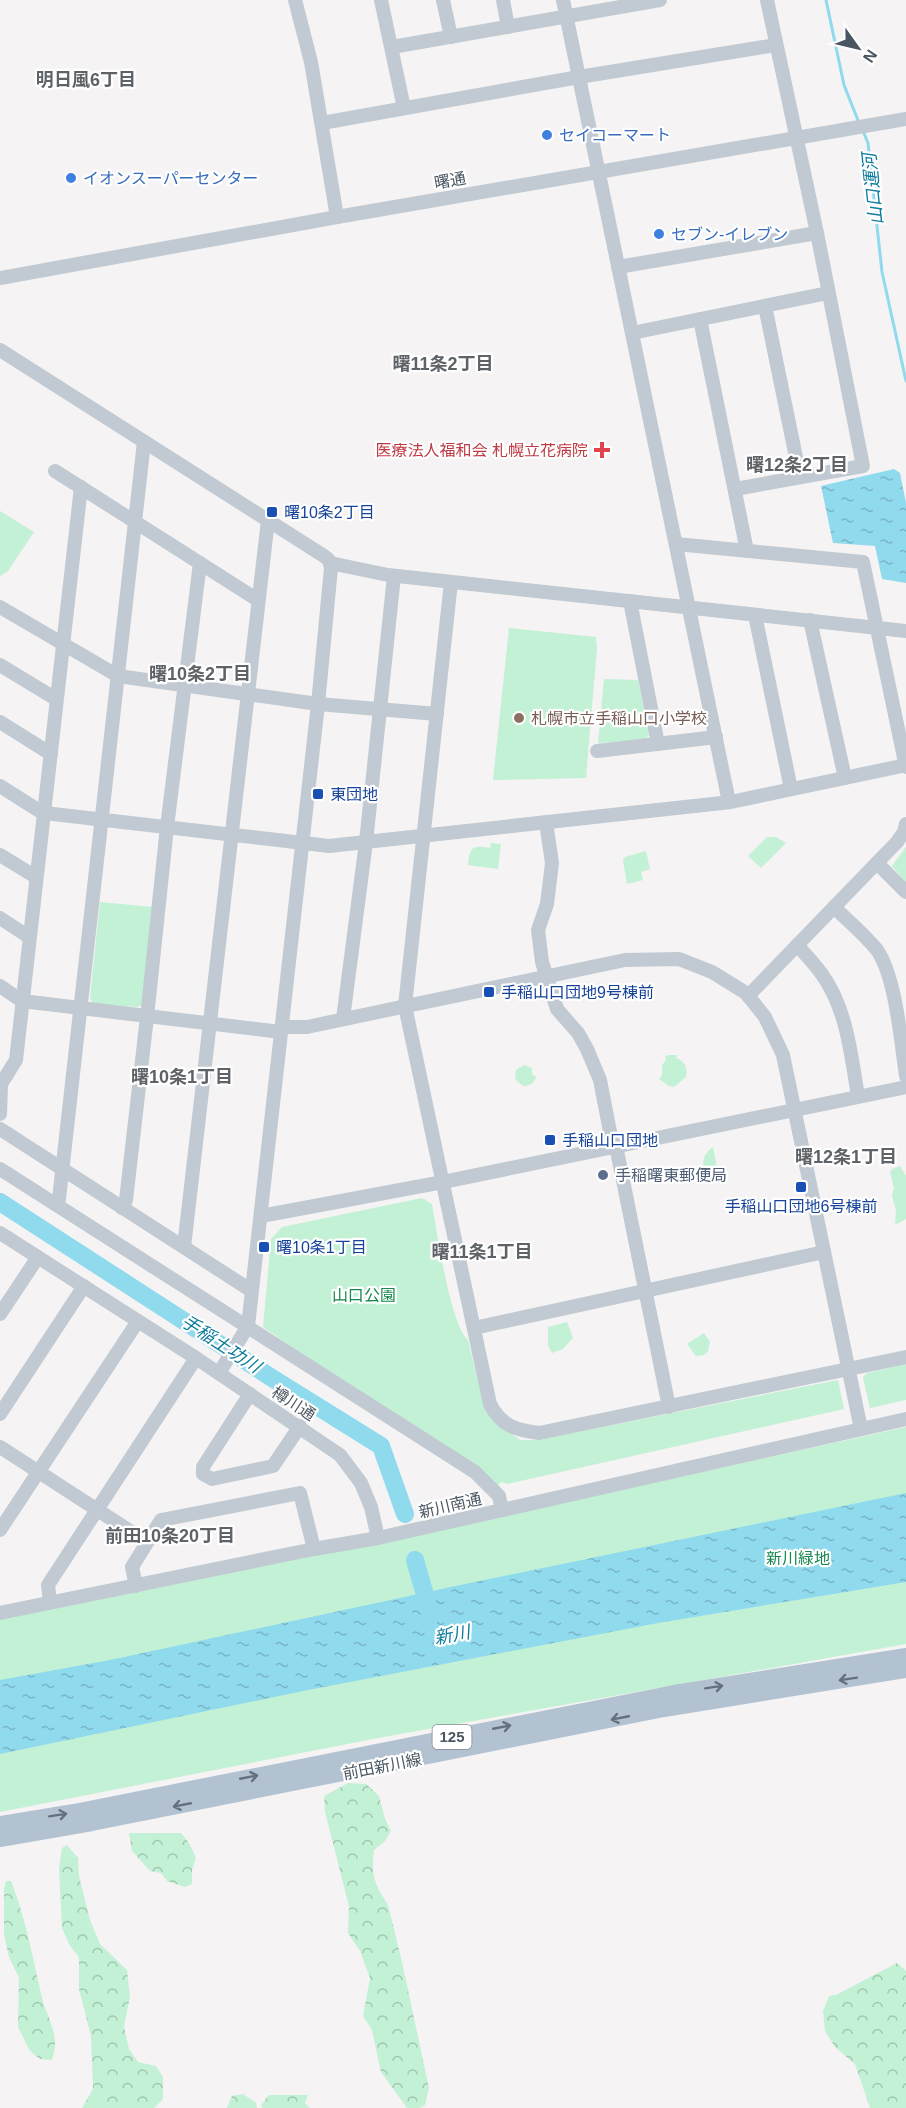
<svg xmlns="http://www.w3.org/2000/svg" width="906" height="2108" font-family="Arial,'Noto Sans JP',sans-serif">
  <defs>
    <pattern id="forest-crowns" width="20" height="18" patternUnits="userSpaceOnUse" patternTransform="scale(1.5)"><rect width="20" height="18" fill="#c3f1d5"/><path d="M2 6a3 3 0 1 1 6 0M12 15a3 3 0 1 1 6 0" fill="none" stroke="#a0c6b0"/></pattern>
    <pattern id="water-ripples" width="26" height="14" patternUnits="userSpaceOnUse" patternTransform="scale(1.5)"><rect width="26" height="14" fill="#90daee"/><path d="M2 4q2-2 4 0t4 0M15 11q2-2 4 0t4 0" fill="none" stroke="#78b4c4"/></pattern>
  </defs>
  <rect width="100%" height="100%" fill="#f5f3f3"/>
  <g fill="#c3f1d5">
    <polygon points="0,511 34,532 8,571 0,576"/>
    <polygon points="509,628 596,637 597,648 586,778 493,780"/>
    <polygon points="604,679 638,680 649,735 645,740 598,743"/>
    <polygon points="767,837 776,837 786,843 761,868 748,856"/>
    <path d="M491,843L501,844L498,869L468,865C470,847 472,845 490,848Z"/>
    <polygon points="906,847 906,882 892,866"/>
    <polygon points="646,851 650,869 641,872 643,880 627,884 623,860 625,857"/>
    <polygon points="100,902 153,907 142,1005 137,1007 93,1004 90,998"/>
    <path d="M670,1055H677L676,1058C685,1061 688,1068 686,1077L674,1087L669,1086L659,1079L662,1075V1065L666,1060L665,1056Z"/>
    <path d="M524,1065L532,1068V1074L536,1077C534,1084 529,1086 523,1086L515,1079L516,1070Z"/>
    <path d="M713,1147L718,1172L709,1174C699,1165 703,1154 713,1147Z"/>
    <polygon points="900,1166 906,1176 906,1219 895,1225 896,1211 892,1195 894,1188 890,1172 892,1169"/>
    <path d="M422,1198L432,1204C437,1231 450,1324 468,1340L482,1398L490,1416L502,1427L520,1440H536L838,1380L844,1409L507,1484L501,1482L498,1486L424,1439L263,1327L271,1239L282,1227Z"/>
    <polygon points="567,1322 573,1338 563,1349 552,1353 548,1346 548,1327"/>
    <polygon points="704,1333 710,1342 708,1351 704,1355 696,1356 687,1344"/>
    <polygon points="906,1364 906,1400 870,1408 863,1377 867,1373"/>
    <polygon points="906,1427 906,1644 378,1738 0,1812 0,1619 417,1535"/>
  </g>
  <g fill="url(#forest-crowns)">
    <path d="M348,1783L366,1784L379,1796L385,1819L391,1831L385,1841L374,1850C371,1876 374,1883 388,1905L402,1962L429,2088L425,2105L420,2108H407L381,2072L372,2030L363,2016L370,1978L360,1951L348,1933L349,1906L325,1812L324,1796Z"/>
    <polygon points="129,1833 181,1833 189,1843 196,1858 192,1870 192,1884 185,1887 167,1881 161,1873 150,1871 132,1851"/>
    <polygon points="67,1845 78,1858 79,1876 90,1920 100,1944 127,1970 130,1997 124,2026 129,2049 138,2062 156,2066 163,2077 163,2099 154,2108 82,2108 93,2089 91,2036 79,1989 79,1957 70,1946 62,1928 59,1868 62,1848"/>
    <path d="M6,1881H11C26,1919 33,1959 42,1998C46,2014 56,2029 55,2047C55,2051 53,2056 52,2060L40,2059L30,2051L18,2027L19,1978L9,1957L4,1935V1889Z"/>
    <polygon points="897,1963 906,1971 906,2108 870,2108 855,2064 835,2047 825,2031 823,2011 829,1996 836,1995"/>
    <polygon points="243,2094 256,2103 257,2108 227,2108 232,2096"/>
    <polygon points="269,2095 308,2095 305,2103 310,2108 262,2108 261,2105"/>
  </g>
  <g fill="url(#water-ripples)">
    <polygon points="894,469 900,473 906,503 906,583 882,579 875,546 833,543 821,486"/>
    <polygon points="906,1493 906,1582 658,1623 303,1691 0,1754 0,1680 110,1660 465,1584"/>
  </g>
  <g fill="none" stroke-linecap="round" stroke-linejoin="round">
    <g stroke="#90daee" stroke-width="3">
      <polyline points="826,0 844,85 859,123"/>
      <polyline points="863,131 868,143 882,272 906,381"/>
    </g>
    <g stroke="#90daee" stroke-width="18">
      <polyline points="0,1202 272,1378 381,1446 405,1514"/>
      <polyline points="415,1560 431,1616"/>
    </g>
    <g stroke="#c1cad2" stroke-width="14">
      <polyline points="295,0 311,62 337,217"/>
      <polyline points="381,0 404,108"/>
      <polyline points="443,0 451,37"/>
      <polyline points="503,0 508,27"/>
      <polyline points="563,0 729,802"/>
      <polyline points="392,47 660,0"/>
      <polyline points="322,123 579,77 776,45"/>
      <polyline points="618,267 817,233"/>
      <polyline points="0,278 337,217 906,119"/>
      <polyline points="765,306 800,477"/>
      <polyline points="700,319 747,551"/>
      <polyline points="632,333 828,293"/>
      <polyline points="0,350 324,556 329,560 331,568 318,704 248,1326 219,1373"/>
      <polyline points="55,471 258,600"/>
      <polyline points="735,489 863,466 817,233 767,0"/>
      <polyline points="676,544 863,562 906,767"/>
      <polyline points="330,563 388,575 906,631"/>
      <path d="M451,582L405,1006L490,1404C501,1426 516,1430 539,1433L906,1357"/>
      <polyline points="630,601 658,744"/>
      <polyline points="0,607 118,676 318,704 437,714"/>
      <polyline points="755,615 791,789"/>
      <polyline points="810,620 845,778"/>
      <polyline points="0,665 56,699"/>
      <polyline points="0,722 51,754"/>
      <polyline points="597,751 716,737"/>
      <polyline points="0,786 38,810 53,814 329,846 731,802 906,765"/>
      <polyline points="546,822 552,863 547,904 538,930 542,962 557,1009 578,1033 587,1049 600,1080 613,1147"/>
      <polyline points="0,855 36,877"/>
      <polyline points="877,863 906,892"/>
      <path d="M834,907C848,921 864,934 877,950C896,977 901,1043 906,1076"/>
      <polyline points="0,918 29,937"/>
      <path d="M797,945C805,954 814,963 821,973C847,1008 851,1055 858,1096"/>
      <polyline points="0,986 22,1001 281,1032"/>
      <polyline points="748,996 897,842 904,832 906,824"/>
      <polyline points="343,1019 366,842 394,576"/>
      <polyline points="282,1027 307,1027 625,960 679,959 712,972 746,993 765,1017 783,1055 861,1429"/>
      <polyline points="0,1114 1,1084 16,1060 81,487"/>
      <polyline points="0,1129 252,1291"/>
      <polyline points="616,1146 669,1407"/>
      <polyline points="0,1169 475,1472 499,1496 502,1510"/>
      <polyline points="57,1205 59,1199 144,442"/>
      <polyline points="122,1208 126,1200 147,1017 167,827 200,563"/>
      <polyline points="261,1216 443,1182 906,1087"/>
      <polyline points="0,1233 196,1358 340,1455 361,1483 371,1507 378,1538"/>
      <polyline points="184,1247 268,520"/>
      <polyline points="0,1314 38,1257"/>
      <polyline points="474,1328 824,1252"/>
      <polyline points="250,1394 203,1467 203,1474 212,1479 273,1466 300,1426"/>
      <polyline points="0,1414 84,1286"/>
      <polyline points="0,1447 147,1542"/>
      <polyline points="0,1530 138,1321"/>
      <polyline points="136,1586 132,1567 161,1520 300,1493 314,1549"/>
      <polyline points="50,1602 48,1585 196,1358"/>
      <polyline points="0,1613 314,1549 378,1538 906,1419"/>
    </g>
    <g stroke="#b3c2d1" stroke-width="16">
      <polyline points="0,1824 74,1812 674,1693 906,1656"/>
      <polyline points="0,1839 92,1823 664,1709 906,1670"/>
    </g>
  </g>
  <defs><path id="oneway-shaft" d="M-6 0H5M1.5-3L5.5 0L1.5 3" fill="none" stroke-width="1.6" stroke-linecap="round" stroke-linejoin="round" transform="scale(1.5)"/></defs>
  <g stroke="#64717d">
    <use href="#oneway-shaft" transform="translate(848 1679) rotate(171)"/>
    <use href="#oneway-shaft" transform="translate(714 1687) rotate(-9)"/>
    <use href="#oneway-shaft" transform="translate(620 1718) rotate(169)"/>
    <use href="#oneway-shaft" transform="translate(502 1727) rotate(-11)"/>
    <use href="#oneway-shaft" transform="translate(249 1777) rotate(-11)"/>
    <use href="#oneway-shaft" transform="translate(182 1805) rotate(169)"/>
    <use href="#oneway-shaft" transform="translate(58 1815) rotate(-9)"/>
  </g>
  <g fill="#3f7fe0" stroke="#fff" stroke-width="2">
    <circle cx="547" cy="135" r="6"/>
    <circle cx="71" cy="178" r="6"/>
    <circle cx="659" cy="234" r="6"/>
  </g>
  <path fill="#e0444e" stroke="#fff" stroke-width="2" d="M599 441h6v6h6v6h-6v6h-6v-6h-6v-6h6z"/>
  <g fill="#1a4fb4" stroke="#fff" stroke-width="2">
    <rect x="266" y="506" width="12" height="12" rx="3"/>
    <rect x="312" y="788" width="12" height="12" rx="3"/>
    <rect x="483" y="986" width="12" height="12" rx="3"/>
    <rect x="544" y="1134" width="12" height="12" rx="3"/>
    <rect x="795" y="1181" width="12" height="12" rx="3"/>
    <rect x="258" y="1241" width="12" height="12" rx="3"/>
  </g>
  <circle fill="#8d6e63" stroke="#fff" stroke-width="2" cx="519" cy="718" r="6"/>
  <circle fill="#5c6f8a" stroke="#fff" stroke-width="2" cx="603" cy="1175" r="6"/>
  <g text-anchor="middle" stroke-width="4.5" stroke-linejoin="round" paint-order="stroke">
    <rect fill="#fff" stroke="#808990" stroke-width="1.5" x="432.5" y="1725" width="39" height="24" rx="4.5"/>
    <g font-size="15" font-weight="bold" fill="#4a5661">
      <text x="452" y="1742">125</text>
    </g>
    <g font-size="16" fill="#366cbe" stroke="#fff" text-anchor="start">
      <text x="559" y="141">セイコーマート</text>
      <text x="83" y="184">イオンスーパーセンター</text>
      <text x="671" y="240">セブン-イレブン</text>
    </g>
    <g font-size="16" fill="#4a5661" stroke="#fff">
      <text transform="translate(450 180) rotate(-10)" y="6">曙通</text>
      <text transform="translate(294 1403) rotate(33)" y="6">樽川通</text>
      <text transform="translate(450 1505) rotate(-13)" y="6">新川南通</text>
      <text transform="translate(382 1766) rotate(-11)" y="6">前田新川線</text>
    </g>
    <g font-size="16" fill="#be3a42" stroke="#fff" text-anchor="end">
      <text x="588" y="456">医療法人福和会 札幌立花病院</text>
    </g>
    <g font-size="16" fill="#164399" stroke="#fff" text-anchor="start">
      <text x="284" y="518">曙10条2丁目</text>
      <text x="330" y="800">東団地</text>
      <text x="501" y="998">手稲山口団地9号棟前</text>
      <text x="562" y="1146">手稲山口団地</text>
      <text x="801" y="1212" text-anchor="middle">手稲山口団地6号棟前</text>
      <text x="276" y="1253">曙10条1丁目</text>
    </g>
    <g font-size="16" fill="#785e54" stroke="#fff" text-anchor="start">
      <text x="531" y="724">札幌市立手稲山口小学校</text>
    </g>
    <g font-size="16" fill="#4e5e75" stroke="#fff" text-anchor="start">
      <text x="615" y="1181">手稲曙東郵便局</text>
    </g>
    <g font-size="16" fill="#17864f" stroke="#fff">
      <text x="364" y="1301">山口公園</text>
      <text x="798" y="1564">新川緑地</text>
    </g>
    <g font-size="18" font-weight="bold" fill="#5f6368" stroke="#fff">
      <text x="86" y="86">明日風6丁目</text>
      <text x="443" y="370">曙11条2丁目</text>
      <text x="797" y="471">曙12条2丁目</text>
      <text x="200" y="680">曙10条2丁目</text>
      <text x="182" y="1083">曙10条1丁目</text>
      <text x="846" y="1163">曙12条1丁目</text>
      <text x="482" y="1258">曙11条1丁目</text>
      <text x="170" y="1542">前田10条20丁目</text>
    </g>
    <g font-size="18" font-style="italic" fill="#0c7c9b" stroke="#fff">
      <text transform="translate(873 189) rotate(-96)" y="6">山口運河</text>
      <text transform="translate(221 1344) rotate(33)" y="6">手稲土功川</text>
      <text transform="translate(452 1635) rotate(-11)" y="6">新川</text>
    </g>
  </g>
  <g transform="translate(858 48) rotate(124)" stroke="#ffffff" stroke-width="4.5" paint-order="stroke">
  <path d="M0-4.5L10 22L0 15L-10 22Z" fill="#4a5661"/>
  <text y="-9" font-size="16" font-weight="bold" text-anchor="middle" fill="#4a5661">N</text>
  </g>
</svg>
